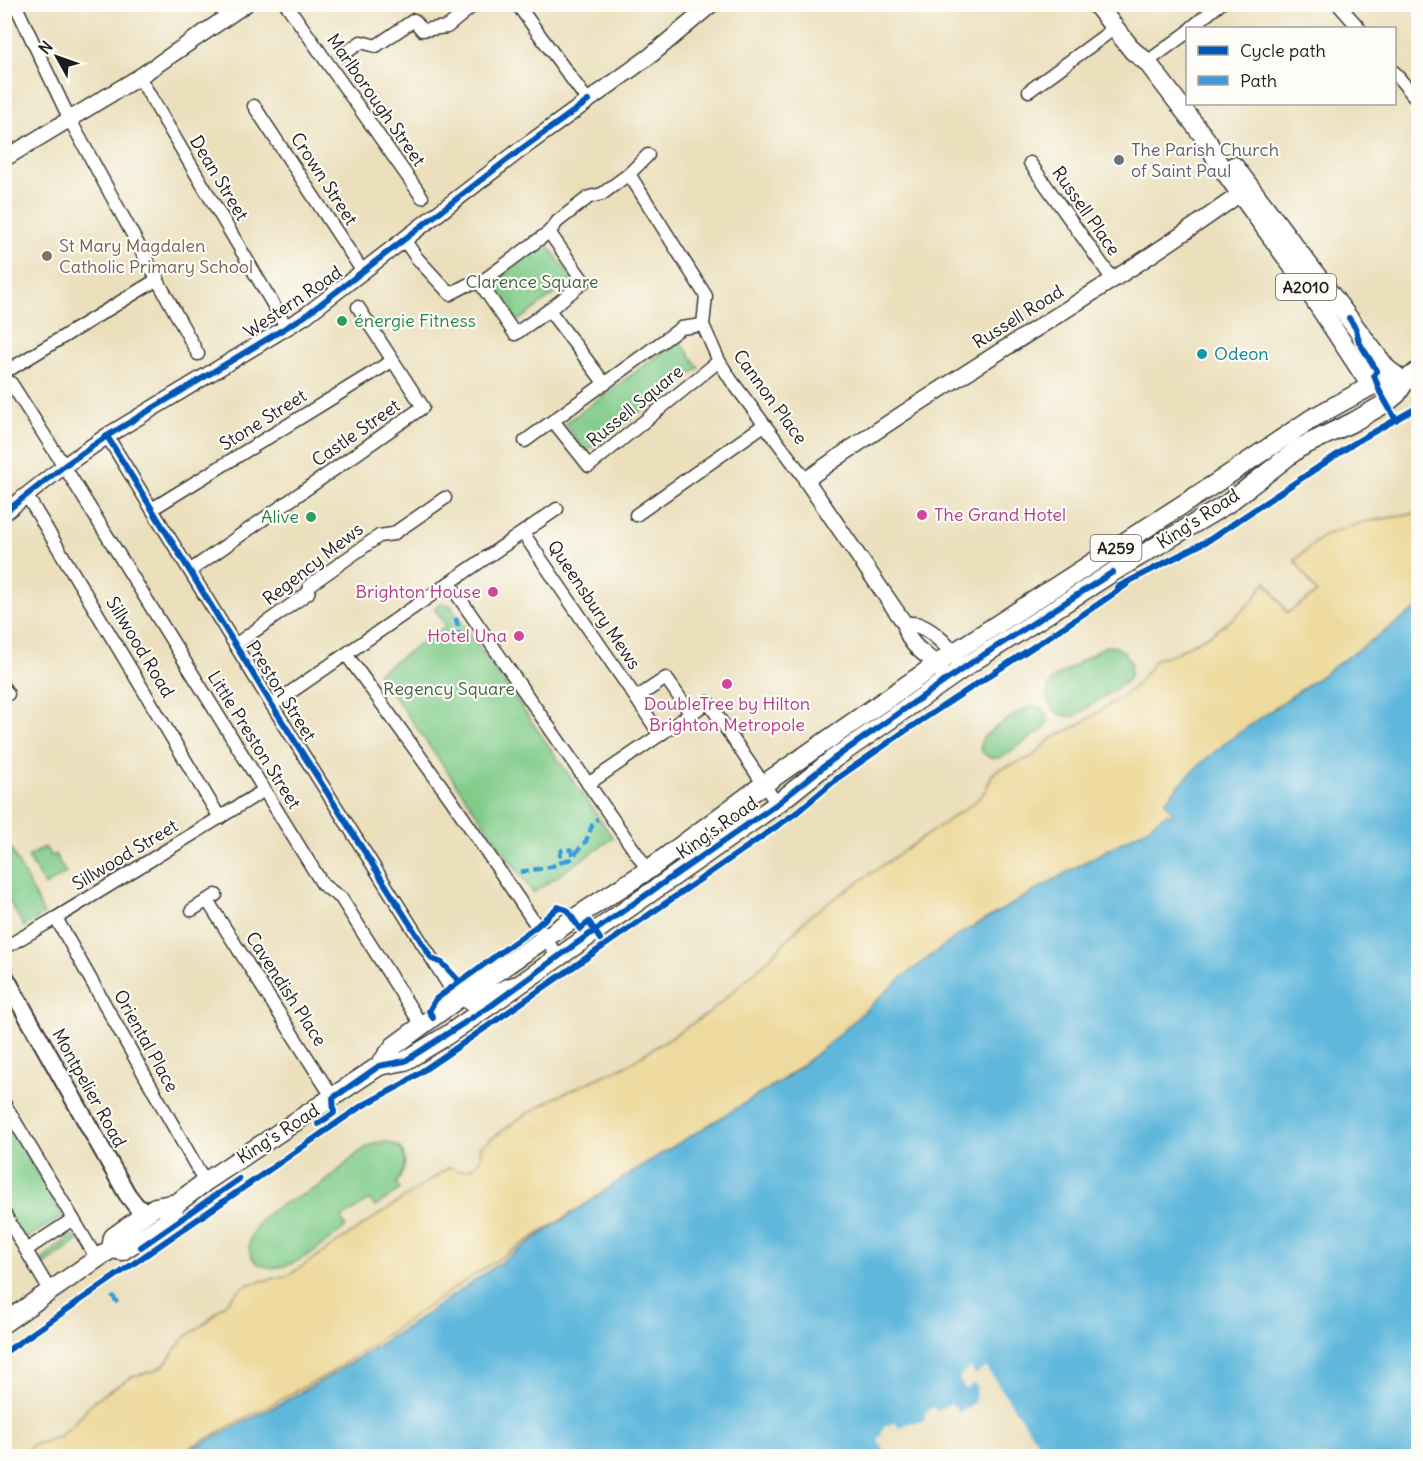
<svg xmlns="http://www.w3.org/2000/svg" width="1423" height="1461" font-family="Delius,sans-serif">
  <rect width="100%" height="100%" fill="#fdfcf7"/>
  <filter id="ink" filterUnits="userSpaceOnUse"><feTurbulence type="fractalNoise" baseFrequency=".0167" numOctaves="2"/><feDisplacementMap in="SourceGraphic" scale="12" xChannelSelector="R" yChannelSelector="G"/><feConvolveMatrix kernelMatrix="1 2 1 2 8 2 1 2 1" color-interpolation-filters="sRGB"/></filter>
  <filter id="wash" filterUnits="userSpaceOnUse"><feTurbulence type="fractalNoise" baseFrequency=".008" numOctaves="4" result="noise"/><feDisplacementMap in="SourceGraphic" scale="24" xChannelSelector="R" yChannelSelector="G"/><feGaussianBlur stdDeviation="1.35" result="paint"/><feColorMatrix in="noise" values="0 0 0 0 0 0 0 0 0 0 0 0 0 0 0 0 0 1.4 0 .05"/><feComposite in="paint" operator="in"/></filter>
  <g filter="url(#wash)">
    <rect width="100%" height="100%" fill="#ebdfbc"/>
    <g fill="#81cc8a" stroke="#4e7453" stroke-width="1.5">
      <polygon points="546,243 573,280 518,321 491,284"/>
      <polygon points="679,340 699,368 585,452 565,424"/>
      <polygon points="439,604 450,605 613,838 533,893 378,673 446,626 434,608"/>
      <path d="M1105,646L1117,647L1125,653L1131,663L1130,677L1127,681L1075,716C1053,719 1040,698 1052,680Z"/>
      <path d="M1035,706C1047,709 1050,718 1045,728L1002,757C991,761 976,753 982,740C986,731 1026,707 1035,706Z"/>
      <polygon points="5,837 44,914 24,927 5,893"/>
      <polygon points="45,847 51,856 55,854 66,873 45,886 28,857"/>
      <polygon points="4,1116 63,1216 23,1240 5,1208"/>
      <path d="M380,1142C408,1141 410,1165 396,1183L400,1189L375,1207L370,1199L341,1219L346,1227C326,1242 279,1285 254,1260C248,1253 248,1242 252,1234C267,1203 296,1201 321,1185C341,1172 356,1148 380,1142Z"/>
      <polygon points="72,1235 79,1240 43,1266 41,1261"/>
    </g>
    <path fill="#eeda9e" stroke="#857b5d" stroke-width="1.5" d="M1418,513V620L1182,811L888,999L782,1080L491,1264L330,1373L174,1456H19L31,1446L58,1437L69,1428L96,1399L133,1376L154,1371L165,1364L183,1339L206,1322L241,1288L249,1284L289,1275L450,1167C464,1177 486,1164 480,1147L522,1117L556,1097L627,1065L709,1013L769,959L809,916L976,801L985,791L992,775L997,770L1032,757L1052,738L1079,725L1129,691L1138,683L1156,659L1176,653L1214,632L1236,616L1253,600L1266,581L1287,613L1317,593L1295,560L1324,535L1363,522Z"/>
    <polygon fill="#5fb7dc" stroke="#3e6a7c" stroke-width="1.5" points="1418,608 1418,1456 178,1456 283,1402 330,1376 407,1327 641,1166 786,1078 825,1047 900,979 960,934 1078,866 1144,830 1167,813 1170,816 1173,813 1165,802 1178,786 1200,764 1229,740"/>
    <polygon fill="#ebdfbc" points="970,1367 975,1375 986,1367 1047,1456 889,1456 878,1441 884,1427 895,1422 899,1428 908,1423 920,1422 926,1419 924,1414 933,1407 938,1411 951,1403 959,1413 974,1403 977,1386 974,1383 965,1389 959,1380 961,1374"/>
  </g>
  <g filter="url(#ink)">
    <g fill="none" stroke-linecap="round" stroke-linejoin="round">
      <polyline stroke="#c2b89c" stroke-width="12" stroke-dasharray="12 6" stroke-linecap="butt" points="338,59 348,51"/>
      <g stroke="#3b3934" stroke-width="15">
        <g id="minor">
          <polyline points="15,4 70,120 198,354"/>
          <polyline points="286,4 422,197"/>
          <polyline points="517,4 588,101"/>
          <polyline points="1338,4 1359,28"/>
          <polyline points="1191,28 1220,4"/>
          <polyline points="348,51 361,42 376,46 414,20 422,30 447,27 475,4"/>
          <polyline points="1147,62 1188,32"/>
          <polyline points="1394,72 1418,101"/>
          <polyline points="139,77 287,328"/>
          <polyline points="1029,91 1115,28"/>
          <polyline points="254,106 363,272"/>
          <polyline points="1030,163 1113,280"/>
          <polyline points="629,174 706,296 703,325 719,361 731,380 806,480"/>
          <polyline points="405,241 416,257 450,294 467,285 480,283 549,232 558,221 589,197 602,194 629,174 648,155"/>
          <polyline points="480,283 515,334 549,310 584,282 549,232"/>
          <polyline points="549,310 605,384"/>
          <polyline points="4,370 12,368 158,279"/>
          <polyline points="11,383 64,466 323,885 341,898 422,1026"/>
          <polyline points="554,422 589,466 719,361"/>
          <path d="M107,436L272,705L451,989L459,998L468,1003C485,998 497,987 514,983"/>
          <polyline points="525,441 681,328 703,325"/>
          <polyline points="27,496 220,818"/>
          <polyline points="152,509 392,361"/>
          <polyline points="636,515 764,425"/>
          <polyline points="523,533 636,698"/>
          <polyline points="191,570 423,407 358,307"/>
          <polyline points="449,583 557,509"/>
          <polyline points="235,645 308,593 310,585 379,536 393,534 445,498"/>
          <polyline points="4,688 8,694"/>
          <polyline points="272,705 346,654"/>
          <polyline points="660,735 636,698 666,678 691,714"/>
          <polyline points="588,784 708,702 777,804"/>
          <polyline points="207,900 333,1098"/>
          <polyline points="192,910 216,895"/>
          <polyline points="56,918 205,1182"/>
          <polyline points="4,948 56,918 263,791"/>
          <polyline points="558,957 450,798 346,654 449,583 648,870"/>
          <polyline points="4,1103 97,1259"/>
          <polyline points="4,1213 50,1291"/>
          <polyline points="26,1250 73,1219"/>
        </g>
      </g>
      <g stroke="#3b3934" stroke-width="18">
        <g id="tertiary">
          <polyline points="4,159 139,77 246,4"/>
          <polyline points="4,513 64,466 107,436 305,316 520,150 650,56 712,4"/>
          <path d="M905,624C910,625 916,624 920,626C935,632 951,649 959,663"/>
          <path d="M942,672C929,652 909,651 905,624L806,480C949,377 1105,292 1248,188"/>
        </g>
      </g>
      <g stroke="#3b3934" stroke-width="20">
        <polyline id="secondary" points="4,975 127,1194 137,1207 147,1212"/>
      </g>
      <g stroke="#3b3934" stroke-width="21">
        <g id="primary">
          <polyline points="1096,4 1133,51 1147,62 1208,142 1217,161 1291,264 1371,386"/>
          <polyline points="1234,166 1387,369 1403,381"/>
          <polyline points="379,1066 405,1061 446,1036 777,804 832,760 974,661 1113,572 1227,504 1299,448 1353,422 1386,403 1397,394 1406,380 1418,371"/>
          <polyline points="111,1249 122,1251 160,1226 166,1222 177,1203 205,1182 379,1066 394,1046 459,998 573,919 648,870 764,784 953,653 1216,483 1311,419 1371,386 1406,380"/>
          <polyline points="4,1323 111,1249 113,1237 155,1207 177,1203"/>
        </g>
      </g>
      <use href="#minor" stroke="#fff" stroke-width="12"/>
      <use href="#tertiary" stroke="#fff" stroke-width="15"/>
      <use href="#secondary" stroke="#fff" stroke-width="16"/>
      <use href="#primary" stroke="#fff" stroke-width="18"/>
      <g stroke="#3c9bdf" stroke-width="4.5" stroke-dasharray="9 4.5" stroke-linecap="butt">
        <polyline points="456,618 459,632 457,643"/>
        <polyline points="573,855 571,850 567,849 562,850 560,855 564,861 571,859 586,841 594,821 598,819"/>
        <polyline points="520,872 550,867 564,861"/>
        <polyline points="112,1295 119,1305"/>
      </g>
      <g stroke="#fdfcf7" stroke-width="10">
        <g id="cycleway">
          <polyline points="1349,318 1356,329 1359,342 1377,371 1374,375 1380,392 1396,420"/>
          <polyline points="107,436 272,705 432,959 442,963 459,981"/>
          <polyline points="4,513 64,466 107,436 305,316 520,150 588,101"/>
          <polyline points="1118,587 1209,540 1356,442 1418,407"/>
          <polyline points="433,1018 429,1011 436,999 537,926 558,907 567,910 580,929 589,922 600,939"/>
          <polyline points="318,1124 334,1113 333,1098 379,1066 405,1061 492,1005 577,943 777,804 832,760 903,710 974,661 1113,572"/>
          <polyline points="141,1247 239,1179"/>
          <polyline points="4,1353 360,1107 403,1084 446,1055 796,813 839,777 905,731 1094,607 1126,585"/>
        </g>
      </g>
      <use href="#cycleway" stroke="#0057b8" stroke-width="6"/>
    </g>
  </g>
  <circle fill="#6b7280" stroke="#fdfcf7" stroke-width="2" cx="1119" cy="160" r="6"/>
  <circle fill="#8d6e63" stroke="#fdfcf7" stroke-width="2" cx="47" cy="256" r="6"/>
  <g fill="#2e9e5b" stroke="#fdfcf7" stroke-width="2">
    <circle cx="342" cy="321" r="6"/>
    <circle cx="311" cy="517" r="6"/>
  </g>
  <circle fill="#0f9aa8" stroke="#fdfcf7" stroke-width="2" cx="1202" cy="354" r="6"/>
  <g fill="#d1479c" stroke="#fdfcf7" stroke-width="2">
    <circle cx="922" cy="515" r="6"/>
    <circle cx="493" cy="592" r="6"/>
    <circle cx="519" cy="636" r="6"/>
    <circle cx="727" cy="684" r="6"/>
  </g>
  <g text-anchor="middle" stroke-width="4.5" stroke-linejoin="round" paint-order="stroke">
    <g fill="#fdfcf7" stroke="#605f5e" stroke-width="1.5">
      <rect x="1276" y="274" width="60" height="26" rx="4.5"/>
      <rect x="1090.5" y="535" width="51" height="26" rx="4.5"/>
    </g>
    <g font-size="16" font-weight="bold" fill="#1c1c1c">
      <text x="1306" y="293">A2010</text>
      <text x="1116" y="554">A259</text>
    </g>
    <g font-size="18" fill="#1c1c1c" stroke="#fdfcf7">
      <text transform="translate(376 100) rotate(55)" y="6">Marlborough Street</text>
      <text transform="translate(219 178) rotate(59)" y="6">Dean Street</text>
      <text transform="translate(324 179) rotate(57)" y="6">Crown Street</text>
      <text transform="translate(1086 211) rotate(55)" y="6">Russell Place</text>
      <text transform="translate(293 302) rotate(-34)" y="6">Western Road</text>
      <text transform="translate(1018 317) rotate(-32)" y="6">Russell Road</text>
      <text transform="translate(770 397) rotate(54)" y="6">Cannon Place</text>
      <text transform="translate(635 406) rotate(-39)" y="6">Russell Square</text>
      <text transform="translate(263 420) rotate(-32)" y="6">Stone Street</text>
      <text transform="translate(356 433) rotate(-35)" y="6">Castle Street</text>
      <text transform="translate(1198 519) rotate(-33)" y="6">King's Road</text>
      <text transform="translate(313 564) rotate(-38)" y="6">Regency Mews</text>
      <text transform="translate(594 605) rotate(56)" y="6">Queensbury Mews</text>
      <text transform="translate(140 647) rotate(59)" y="6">Sillwood Road</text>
      <text transform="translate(281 691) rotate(58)" y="6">Preston Street</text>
      <text transform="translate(254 740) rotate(58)" y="6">Little Preston Street</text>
      <text transform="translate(717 828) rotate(-35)" y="6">King's Road</text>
      <text transform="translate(125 855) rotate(-31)" y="6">Sillwood Street</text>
      <text transform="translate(286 989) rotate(57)" y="6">Cavendish Place</text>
      <text transform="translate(146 1041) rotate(61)" y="6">Oriental Place</text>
      <text transform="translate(89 1088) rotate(61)" y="6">Montpelier Road</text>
      <text transform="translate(278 1134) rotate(-33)" y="6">King's Road</text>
    </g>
    <g font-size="18" fill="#5b616d" stroke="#fdfcf7" text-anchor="start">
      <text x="1131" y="156">The Parish Church<tspan x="1131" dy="21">of Saint Paul</tspan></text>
    </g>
    <g font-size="18" fill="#785e54" stroke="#fdfcf7" text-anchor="start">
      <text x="59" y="252">St Mary Magdalen<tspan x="59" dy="21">Catholic Primary School</tspan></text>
    </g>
    <g font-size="18" fill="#446248" stroke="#fdfcf7">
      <text x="532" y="288">Clarence Square</text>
      <text x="449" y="695">Regency Square</text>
    </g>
    <g font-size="18" fill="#27864d" stroke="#fdfcf7" text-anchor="start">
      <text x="354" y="327">énergie Fitness</text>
      <text x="299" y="523" text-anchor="end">Alive</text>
    </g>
    <g font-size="18" fill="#0d838f" stroke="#fdfcf7" text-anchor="start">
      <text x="1214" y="360">Odeon</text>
    </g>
    <g font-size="18" fill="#b23c85" stroke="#fdfcf7" text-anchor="end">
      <text x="934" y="521" text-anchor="start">The Grand Hotel</text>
      <text x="481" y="598">Brighton House</text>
      <text x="507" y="642">Hotel Una</text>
      <text x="727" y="710" text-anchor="middle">DoubleTree by Hilton<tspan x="727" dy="21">Brighton Metropole</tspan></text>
    </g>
  </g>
  <rect width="1423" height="1461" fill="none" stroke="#fdfcf7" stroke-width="24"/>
  <rect x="1186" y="27" width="210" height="78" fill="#fdfcf7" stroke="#a3a29f" stroke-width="1.5"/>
  <rect x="1198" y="46" width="30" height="9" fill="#0057b8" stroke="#a3a29f" stroke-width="1.5"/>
  <text x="1240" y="57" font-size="18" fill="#1c1c1c">Cycle path</text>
  <rect x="1198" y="76" width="30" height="9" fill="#3c9bdf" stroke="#a3a29f" stroke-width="1.5"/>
  <text x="1240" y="87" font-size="18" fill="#1c1c1c">Path</text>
  <g transform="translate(57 57) rotate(310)" stroke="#fdfcf7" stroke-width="4.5" paint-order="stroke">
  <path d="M0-4.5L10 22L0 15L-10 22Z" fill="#1c1c1c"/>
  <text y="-9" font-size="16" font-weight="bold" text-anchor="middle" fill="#1c1c1c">N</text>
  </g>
</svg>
